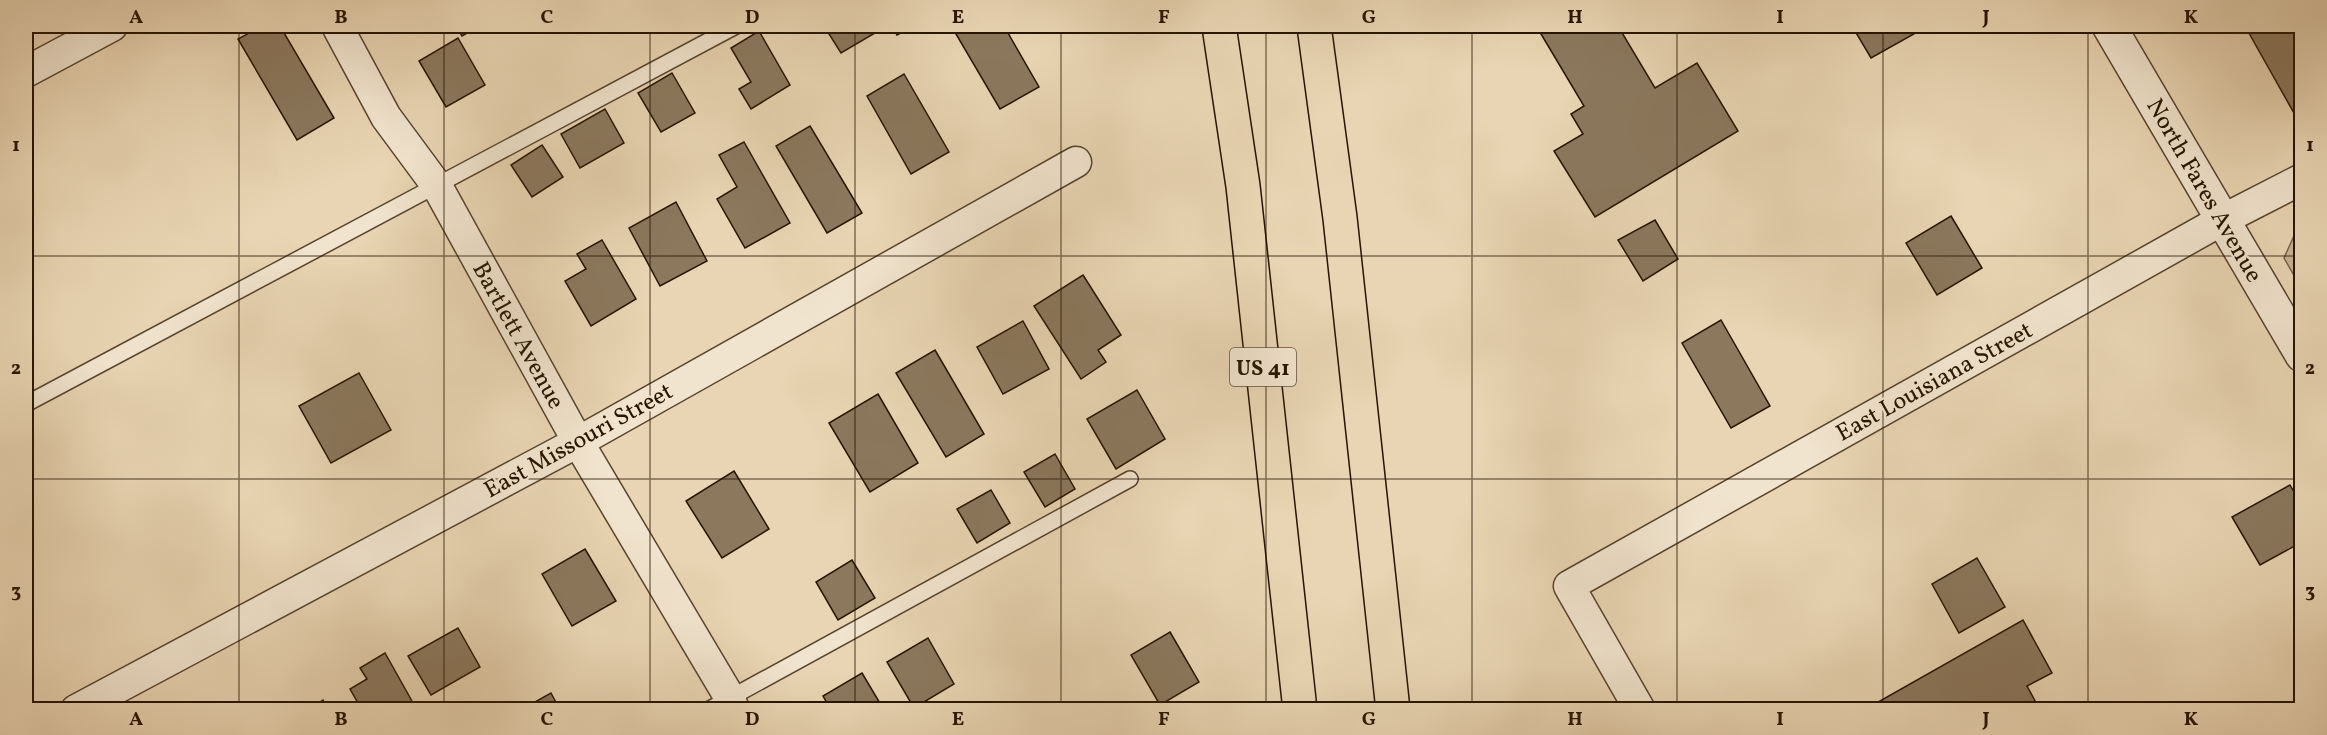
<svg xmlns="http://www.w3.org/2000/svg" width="2327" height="735" font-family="Vollkorn,serif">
  <rect width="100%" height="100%" fill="#e9d5b3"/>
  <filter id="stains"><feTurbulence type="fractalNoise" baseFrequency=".00333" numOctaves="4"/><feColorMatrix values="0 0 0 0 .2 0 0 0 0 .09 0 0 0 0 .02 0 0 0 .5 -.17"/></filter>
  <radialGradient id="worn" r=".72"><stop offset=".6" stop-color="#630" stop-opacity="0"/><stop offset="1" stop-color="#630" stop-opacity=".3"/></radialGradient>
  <polygon fill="#c8b495" stroke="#77644a" stroke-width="1.5" points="2301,227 2301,288 2284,258 2297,229"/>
  <g fill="#8b785d" stroke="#261400" stroke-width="1.5">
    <polygon points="262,26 280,26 334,118 297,140 238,39"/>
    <polygon points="456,26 480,26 462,36"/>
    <polygon points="824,26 877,26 880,30 841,53"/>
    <polygon points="891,26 914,26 897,35"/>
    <polygon points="972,26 1004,26 1039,87 1000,109 956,34"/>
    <polygon points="1555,26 1618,26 1655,88 1697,63 1738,131 1595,217 1554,151 1583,134 1571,114 1584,106 1541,34"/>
    <polygon points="1852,26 1919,26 1921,30 1871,58"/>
    <polygon points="2245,26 2302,26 2302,121 2299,122"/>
    <polygon points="759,31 790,85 751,109 739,89 751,82 731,48"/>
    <polygon points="458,38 485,85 446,107 419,61"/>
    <polygon points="672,73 695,113 661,132 638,93"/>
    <polygon points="904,74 949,152 911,174 867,96"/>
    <polygon points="605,109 624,143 580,168 561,134"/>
    <polygon points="810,126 862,213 827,233 776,146"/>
    <polygon points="744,142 790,223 745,248 717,199 737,187 719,155"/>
    <polygon points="542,145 563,177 532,197 511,165"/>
    <polygon points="676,202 707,261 660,286 629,228"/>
    <polygon points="1951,216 1982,268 1937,295 1906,243"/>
    <polygon points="1655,220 1678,259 1643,281 1618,240"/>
    <polygon points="602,240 636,299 591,326 565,281 586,269 577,254"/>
    <polygon points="1083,275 1121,335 1098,350 1106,362 1081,379 1034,306"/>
    <polygon points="1721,320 1770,406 1731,428 1682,343"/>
    <polygon points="1023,321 1049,369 1003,394 977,347"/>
    <polygon points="935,350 984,434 946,457 896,373"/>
    <polygon points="359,373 391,430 331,463 299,406"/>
    <polygon points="1137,390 1165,439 1116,469 1087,419"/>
    <polygon points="878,394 918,463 870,492 829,423"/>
    <polygon points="1055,454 1075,489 1045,507 1024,472"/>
    <polygon points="734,471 769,529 722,558 686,501"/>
    <polygon points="2290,485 2302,506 2302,542 2260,565 2232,517"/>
    <polygon points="991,490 1010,523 977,543 957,509"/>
    <polygon points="585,549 616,601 572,626 542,574"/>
    <polygon points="1977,558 2005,607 1959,633 1932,584"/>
    <polygon points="852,560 875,598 838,620 816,582"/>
    <polygon points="2023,620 2052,673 2027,686 2040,710 1864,710"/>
    <polygon points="458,628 480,667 431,695 408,656"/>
    <polygon points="1170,632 1199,682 1160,705 1131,655"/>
    <polygon points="928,638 954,684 914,708 887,662"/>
    <polygon points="385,653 417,710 362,710 350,689 367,679 360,668"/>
    <polygon points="862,673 884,710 831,710 823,696"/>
    <polygon points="551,693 560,710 525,710 524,708"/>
    <polygon points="323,700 328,710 308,710"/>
  </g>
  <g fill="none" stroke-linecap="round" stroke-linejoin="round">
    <g stroke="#57442d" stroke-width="18">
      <g id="service">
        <polyline points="26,404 736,26"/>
        <polyline points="708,710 1130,479"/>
      </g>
    </g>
    <g stroke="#57442d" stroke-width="33">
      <g id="minor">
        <polyline points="337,26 386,117 437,186 578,442 730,698 734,710"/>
        <polyline points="26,72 112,26"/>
        <polyline points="76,710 578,442 1076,162"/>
        <polyline points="1640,710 1569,586 2222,220 2302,179"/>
      </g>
    </g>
    <g stroke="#57442d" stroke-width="36">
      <polyline id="tertiary" points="2109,26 2302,355"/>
    </g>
    <g stroke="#261400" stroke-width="36">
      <g id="trunk">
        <polyline points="1219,26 1243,186 1300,710"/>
        <polyline points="1314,26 1340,218 1393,710"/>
      </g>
    </g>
    <use href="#service" stroke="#f1e4ce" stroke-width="15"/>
    <use href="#minor" stroke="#f1e4ce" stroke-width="30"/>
    <use href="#tertiary" stroke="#f1e4ce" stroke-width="33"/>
    <use href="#trunk" stroke="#e9d5b3" stroke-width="33"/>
  </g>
  <path fill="none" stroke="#261400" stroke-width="1.5" stroke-opacity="0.55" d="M239,26V710M444,26V710M650,26V710M855,26V710M1061,26V710M1266,26V710M1472,26V710M1677,26V710M1883,26V710M2088,26V710M26,256H2302M26,479H2302"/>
  <g text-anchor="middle" stroke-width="4.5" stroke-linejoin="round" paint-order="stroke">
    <rect fill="#f1e4ce" stroke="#63523e" stroke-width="1.5" x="1230" y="348" width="66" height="38" rx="4.5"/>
    <g font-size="22" font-weight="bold" fill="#261400">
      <text x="1263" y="375">US 41</text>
    </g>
    <g font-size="24" fill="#261400" stroke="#f1e4ce">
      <text transform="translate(2205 190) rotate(60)" y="8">North Fares Avenue</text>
      <text transform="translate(519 335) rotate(61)" y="8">Bartlett Avenue</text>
      <text transform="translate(1934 381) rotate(-29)" y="8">East Louisiana Street</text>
      <text transform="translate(578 440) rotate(-29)" y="8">East Missouri Street</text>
    </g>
  </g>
  <rect width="2327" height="735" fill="none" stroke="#e9d5b3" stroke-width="66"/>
  <rect x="33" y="33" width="2261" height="669" fill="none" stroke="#261400" stroke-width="2"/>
  <g font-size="20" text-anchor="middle" font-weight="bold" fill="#261400">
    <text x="136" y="23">A</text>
    <text x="341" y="23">B</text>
    <text x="547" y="23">C</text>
    <text x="752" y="23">D</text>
    <text x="958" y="23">E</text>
    <text x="1164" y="23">F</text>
    <text x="1369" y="23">G</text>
    <text x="1575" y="23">H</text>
    <text x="1780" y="23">I</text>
    <text x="1986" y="23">J</text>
    <text x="2191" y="23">K</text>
    <text x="16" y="151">1</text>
    <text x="2310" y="151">1</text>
    <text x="16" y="374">2</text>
    <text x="2310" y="374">2</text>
    <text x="16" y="597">3</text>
    <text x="2310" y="597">3</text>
    <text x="136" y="725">A</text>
    <text x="341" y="725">B</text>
    <text x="547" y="725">C</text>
    <text x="752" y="725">D</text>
    <text x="958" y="725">E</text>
    <text x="1164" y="725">F</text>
    <text x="1369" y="725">G</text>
    <text x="1575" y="725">H</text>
    <text x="1780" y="725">I</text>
    <text x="1986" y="725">J</text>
    <text x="2191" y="725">K</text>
  </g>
  <rect width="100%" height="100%" filter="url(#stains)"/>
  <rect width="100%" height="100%" fill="url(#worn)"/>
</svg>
